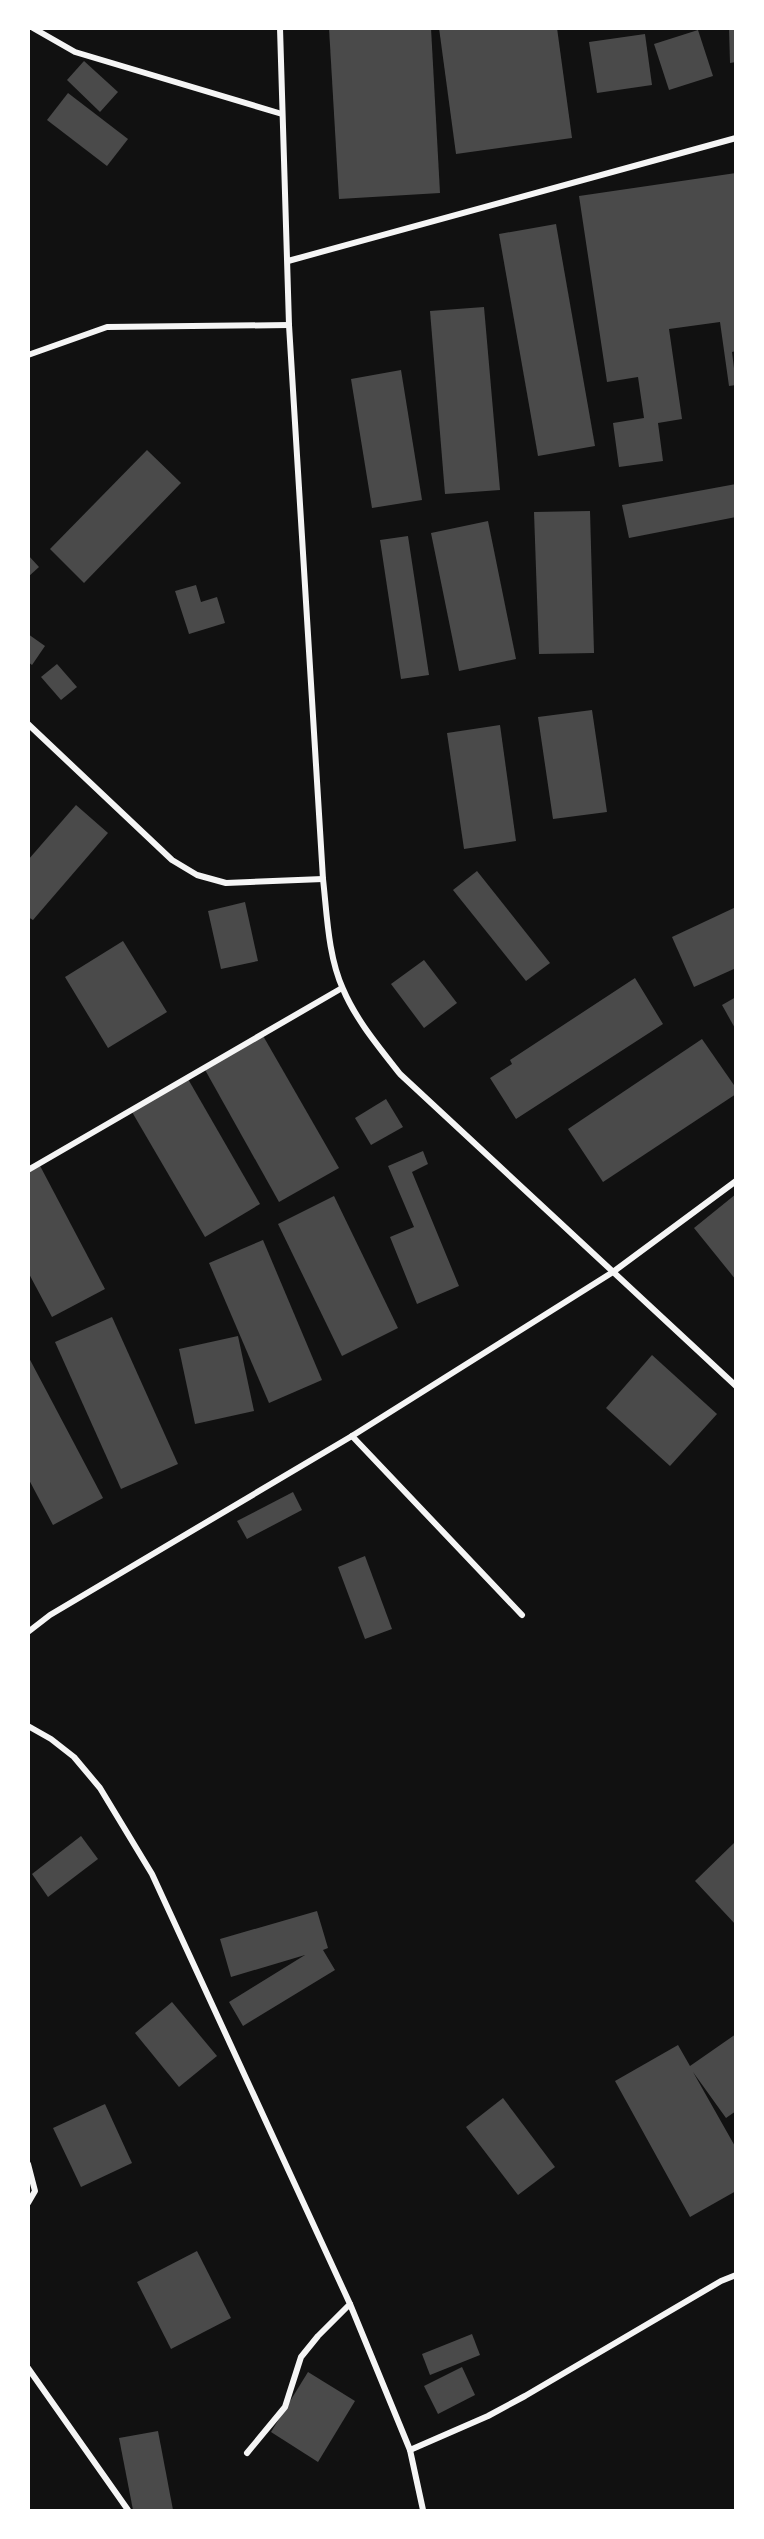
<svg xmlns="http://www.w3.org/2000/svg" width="764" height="2539" font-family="'Varela Round',sans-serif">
  <rect width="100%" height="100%" fill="#111"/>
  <g fill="#4a4a4a">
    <polygon points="329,28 431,28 440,193 339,199"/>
    <polygon points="439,28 557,28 572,138 456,154"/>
    <polygon points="729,28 736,28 736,62 730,63"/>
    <polygon points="698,30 713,76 669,90 654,44"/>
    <polygon points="645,34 652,85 597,93 589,42"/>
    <polygon points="84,61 118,92 100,112 67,80"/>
    <polygon points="68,93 128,139 107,166 47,120"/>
    <polygon points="736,173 736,351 732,352 736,385 729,386 720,322 669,329 682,419 658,423 663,461 619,467 613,423 644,418 638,377 607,382 579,196"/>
    <polygon points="556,224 595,446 538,456 499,234"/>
    <polygon points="484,307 500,490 445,494 430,311"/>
    <polygon points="401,370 422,500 372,508 351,379"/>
    <polygon points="147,450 181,483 84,583 50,549"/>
    <polygon points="736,484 736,517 629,538 622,505"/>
    <polygon points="590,511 594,653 539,654 534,512"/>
    <polygon points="488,521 516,659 459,671 431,533"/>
    <polygon points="408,536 429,675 401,679 380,540"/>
    <polygon points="28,555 39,567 28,577"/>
    <polygon points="196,585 201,602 217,597 225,623 189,634 175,591"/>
    <polygon points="28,634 45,646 32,665 28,662"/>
    <polygon points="57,664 77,687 61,700 41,677"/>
    <polygon points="592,710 607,812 553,819 538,717"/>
    <polygon points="500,725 516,841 464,849 447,733"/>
    <polygon points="76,805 108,833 33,920 28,917 28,860"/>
    <polygon points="477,871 550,963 526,981 453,890"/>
    <polygon points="245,902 258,961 221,969 208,911"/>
    <polygon points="736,907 736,968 694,987 672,937"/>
    <polygon points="123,941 167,1012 108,1048 65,977"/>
    <polygon points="424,960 457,1003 424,1028 391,984"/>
    <polygon points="635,978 663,1024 516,1119 490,1078 512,1064 510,1060"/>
    <polygon points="736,997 736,1030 722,1005"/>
    <polygon points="262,1034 339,1168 279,1202 204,1068"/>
    <polygon points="702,1039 736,1088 736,1094 603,1182 568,1129"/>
    <polygon points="188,1079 260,1204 205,1237 132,1112"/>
    <polygon points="386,1099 403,1127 371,1145 355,1118"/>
    <polygon points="423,1151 428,1164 412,1172 459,1286 417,1304 390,1237 414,1227 388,1166"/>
    <polygon points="38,1162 105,1289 52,1317 28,1272 28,1166"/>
    <polygon points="736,1194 736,1280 694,1228"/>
    <polygon points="334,1196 398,1328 342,1356 278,1224"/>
    <polygon points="263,1240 322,1380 269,1403 209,1263"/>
    <polygon points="112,1317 178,1464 121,1489 55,1342"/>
    <polygon points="238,1336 254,1411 195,1424 179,1349"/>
    <polygon points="652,1355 717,1414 670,1466 606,1408"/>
    <polygon points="28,1356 103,1498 53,1525 28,1478"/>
    <polygon points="293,1492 302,1510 247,1539 237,1521"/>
    <polygon points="365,1556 392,1629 365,1639 338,1567"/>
    <polygon points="81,1836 98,1859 48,1897 32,1874"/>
    <polygon points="734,1843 736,1844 736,1925 695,1881"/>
    <polygon points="317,1911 328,1948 323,1950 335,1970 243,2026 229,2002 305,1955 231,1977 220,1939"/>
    <polygon points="172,2002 217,2056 179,2087 135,2033"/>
    <polygon points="736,2034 736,2111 726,2118 693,2072 736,2148 736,2191 690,2217 615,2081 678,2045 690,2066"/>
    <polygon points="503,2098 555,2167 518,2195 466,2127"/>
    <polygon points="105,2104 132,2163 81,2187 53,2128"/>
    <polygon points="197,2251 231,2318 171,2349 137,2282"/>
    <polygon points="472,2334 480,2355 430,2375 422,2354"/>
    <polygon points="462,2367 475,2395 438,2414 424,2386"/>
    <polygon points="308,2372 355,2401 318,2462 271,2432"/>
    <polygon points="158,2431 173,2510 133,2510 119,2438"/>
  </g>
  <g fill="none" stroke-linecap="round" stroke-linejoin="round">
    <g stroke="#f5f5f5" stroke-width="6">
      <polyline points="33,28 75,52 282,114"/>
      <path d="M280,28L289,325L323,879C327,914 328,956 343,989C356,1020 379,1047 400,1074L736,1386"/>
      <polyline points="288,261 736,138"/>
      <polyline points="28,355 107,327 289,325"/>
      <polyline points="28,724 172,860 197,875 226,883 323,879"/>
      <polyline points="28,1170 342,988"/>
      <polyline points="352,1436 522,1615"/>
      <polyline points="28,1632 50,1615 352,1436 613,1272 736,1181"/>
      <polyline points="28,1726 51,1739 74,1757 100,1788 152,1874 350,2304 318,2336 301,2357 285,2407 247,2453"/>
      <polyline points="28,2164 35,2191 28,2203"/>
      <polyline points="350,2304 410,2450 423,2510"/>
      <polyline points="28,2368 128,2510"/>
      <polyline points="410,2450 488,2416 525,2396 721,2281 736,2275"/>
    </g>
  </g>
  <rect width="764" height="2539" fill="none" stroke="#ffffff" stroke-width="60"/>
</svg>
